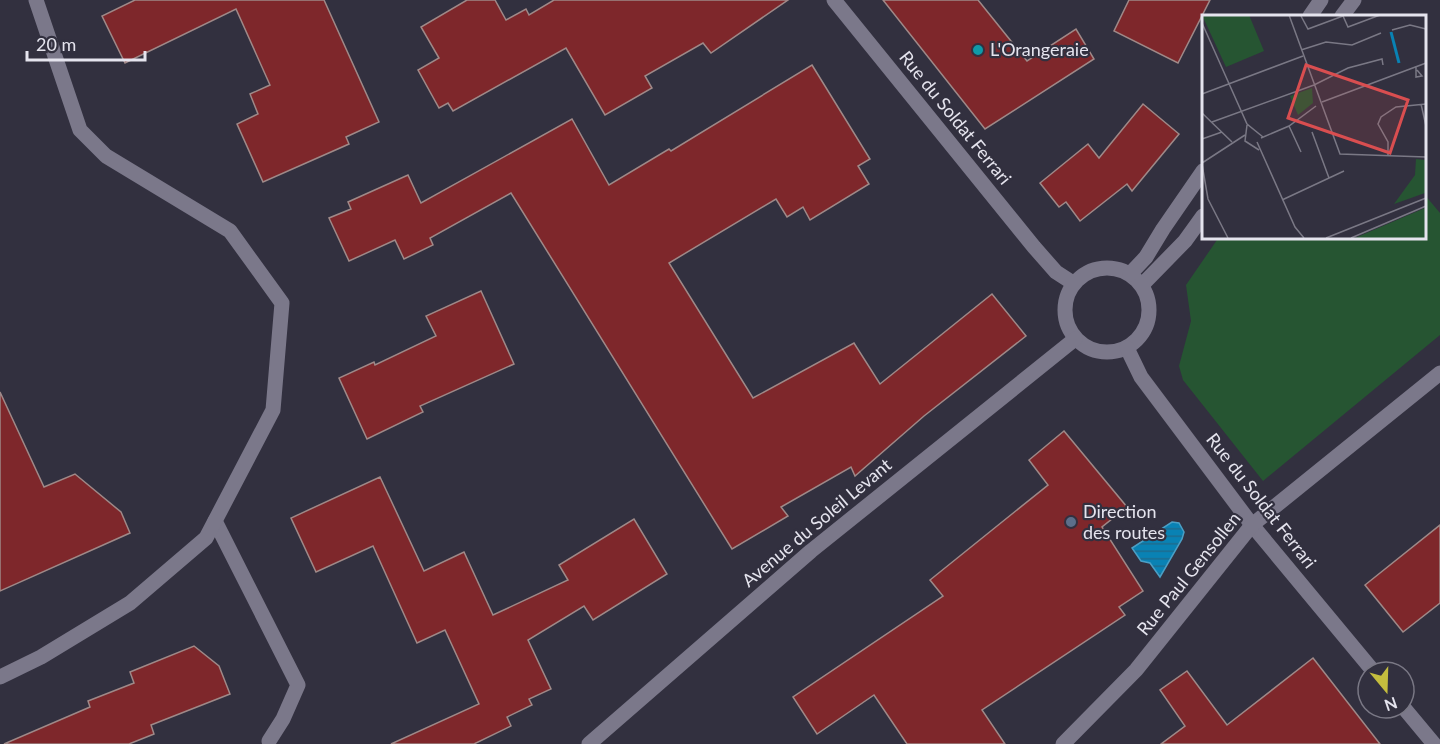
<svg xmlns="http://www.w3.org/2000/svg" width="1440" height="744" font-family="Lato,sans-serif">
  <defs>
    <pattern id="water-rules" width="6" height="5" patternUnits="userSpaceOnUse" patternTransform="scale(1.5)"><rect width="6" height="5" fill="#0982b4"/><path d="M0 2.5h6" fill="none" stroke="#1e6c8e"/></pattern>
  </defs>
  <rect width="100%" height="100%" fill="#32303f"/>
  <polygon fill="#265532" points="1424,194 1440,213 1440,335 1263,481 1183,380 1179,366 1191,321 1186,285 1219,237 1424,237"/>
  <polygon fill="url(#water-rules)" stroke="#4b9fc5" stroke-width="1.5" points="1172,522 1179,523 1184,532 1182,539 1160,577 1150,563 1141,561 1132,548"/>
  <g fill="#7e272b" stroke="#9f8988" stroke-width="1.5">
    <polygon points="135,0 324,0 379,122 346,137 349,144 263,182 237,124 258,114 250,94 270,85 236,9 125,63 102,16"/>
    <polygon points="467,0 495,0 506,20 526,9 529,15 554,0 788,0 711,53 703,43 645,76 652,88 605,115 566,48 453,111 448,103 439,108 418,70 439,58 421,27"/>
    <polygon points="883,0 978,0 1027,61 1076,29 1094,59 985,129"/>
    <polygon points="1129,0 1210,0 1178,63 1114,31"/>
    <polygon points="812,65 870,159 858,166 869,184 810,220 803,207 787,217 776,199 669,263 753,398 854,343 880,384 992,294 1026,336 924,416 855,476 851,467 781,507 788,516 732,549 511,193 430,238 433,245 404,259 395,240 349,261 329,218 351,209 348,202 408,175 421,203 572,119 609,185 669,149 671,151"/>
    <polygon points="1143,104 1179,134 1132,191 1127,184 1080,221 1066,202 1059,207 1040,183 1088,144 1099,158"/>
    <polygon points="481,291 514,364 420,406 423,412 367,439 339,378 374,362 375,365 436,336 426,316"/>
    <polygon points="0,392 44,487 75,474 121,512 130,533 0,591"/>
    <polygon points="1064,431 1127,507 1102,527 1143,591 1119,607 1125,615 982,710 1005,744 907,744 874,695 817,734 793,697 943,596 930,580 1048,485 1029,460"/>
    <polygon points="380,477 424,571 464,552 493,615 568,580 559,565 634,519 667,574 593,620 584,606 528,640 551,689 529,699 532,705 507,717 511,726 474,744 391,744 479,704 445,630 417,643 373,546 316,572 291,518"/>
    <polygon points="1440,525 1440,603 1403,632 1365,585"/>
    <polygon points="194,646 219,666 230,694 151,725 154,734 129,744 4,744 90,707 88,701 134,683 130,672"/>
    <polygon points="1313,658 1380,744 1161,744 1185,726 1160,690 1187,671 1227,725"/>
  </g>
  <g fill="none" stroke-linecap="round" stroke-linejoin="round">
    <g stroke="#7b788a" stroke-width="15">
      <polyline points="1342,16 1354,0"/>
      <polyline points="1142,285 1185,241 1203,216"/>
    </g>
    <g stroke="#7b788a" stroke-width="15">
      <polyline points="834,0 1034,247 1056,272 1073,283"/>
      <polyline points="1310,16 1321,0"/>
      <circle cx="1107" cy="310" r="42"/>
      <polyline points="1130,274 1146,257 1163,229 1203,171"/>
      <polyline points="1127,348 1141,377 1252,525 1374,672"/>
      <polyline points="215,521 298,685 283,719 269,741"/>
      <polyline points="0,677 41,657 130,603 206,538 273,410 282,303 230,231 106,156 80,130 36,0"/>
      <polyline points="1404,708 1434,744"/>
      <polyline points="589,744 811,551 1075,339"/>
      <polyline points="1063,744 1136,670 1252,525 1440,373"/>
    </g>
  </g>
  <circle fill="#0f9aa8" stroke="#32303f" stroke-width="2" cx="978" cy="50" r="6"/>
  <circle fill="#5c6f8a" stroke="#32303f" stroke-width="2" cx="1071" cy="522" r="6"/>
  <g text-anchor="middle" stroke-width="4.5" stroke-linejoin="round" paint-order="stroke">
    <g font-size="18" fill="#e5e4ee" stroke="#32303f" text-anchor="start">
      <text x="990" y="56">L'Orangeraie</text>
      <text x="1083" y="518">Direction<tspan x="1083" dy="21">des routes</tspan></text>
    </g>
    <g font-size="18" fill="#e5e4ee" stroke="#32303f">
      <text transform="translate(955 118) rotate(51)" y="6">Rue du Soldat Ferrari</text>
      <text transform="translate(1261 501) rotate(52)" y="6">Rue du Soldat Ferrari</text>
      <text transform="translate(817 523) rotate(-40)" y="6">Avenue du Soleil Levant</text>
      <text transform="translate(1189 574) rotate(-51)" y="6">Rue Paul Gensollen</text>
    </g>
  </g>
  <g transform="translate(1202 15)">
    <rect width="224" height="224" fill="#32303f"/>
    <path d="M110,73L111,88L96,100L88,81ZM223,193V223H153Z" fill="#265532"/>
    <path d="M214,144L223,145V178L192,189L213,160Z" fill="#265532"/>
    <path d="M0,0H47L62,36L24,52Z" fill="#265532"/>
    <path fill="none" stroke="#0982b4" stroke-width="3" d="M189,17L197,48"/>
    <path fill="none" stroke="#7a7885" stroke-width="1.5" d="M87,0L138,139L224,142M99,1L106,14L141,1L146,12L178,0M0,8L45,109L61,122M190,15L208,10L224,14M99,35L124,27L150,30L179,18M214,51V62L220,61L215,55M0,79L101,41M120,87L224,48M219,89L224,111M0,98L30,127M10,107L112,70L146,53L180,44L181,50M45,110L43,126L57,135M87,111L99,137M110,117L127,163M59,123L87,111L114,91M0,124L20,117M55,127L93,212L102,223M186,140V127L176,109L179,102L194,92L224,89M0,148L43,120M0,149L6,184L26,223M80,185L142,156M124,223L224,183M149,223L224,191"/>
    <path fill="#d94e50" fill-opacity="0.15" stroke="#d94e50" stroke-width="3" d="M104,50L206,85L188,138L86,103Z"/>
    <rect width="224" height="224" fill="none" stroke="#e5e4ee" stroke-width="3"/>
  </g>
  <g transform="translate(1386 690) rotate(161)"><circle r="28" fill="#32303f" stroke="#7a7885" stroke-width="1.5"/>
  <path d="M0-4.5L10 22L0 15L-10 22Z" fill="#c4bd3e"/>
  <text y="-9" font-size="16" font-weight="bold" text-anchor="middle" fill="#e5e4ee">N</text>
  </g>
  <path d="M27 51v9h118v-9" fill="none" stroke="#e5e4ee" stroke-width="3"/>
  <text x="36" y="51" font-size="18" fill="#e5e4ee" stroke="#32303f" stroke-width="4.5" paint-order="stroke">20 m</text>
</svg>
